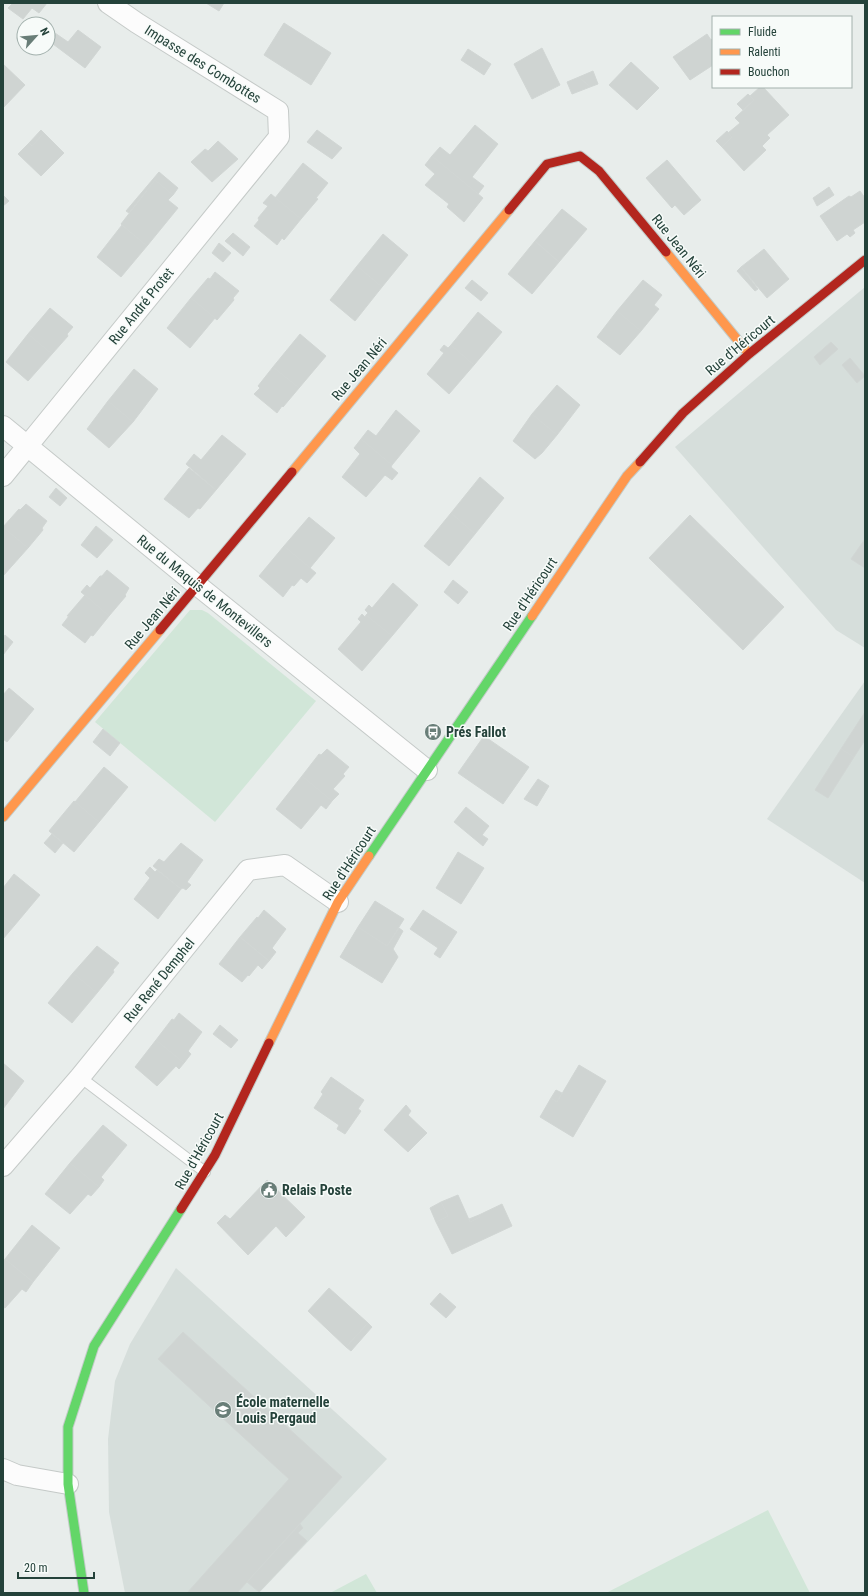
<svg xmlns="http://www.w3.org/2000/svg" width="868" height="1596" font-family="'Roboto Condensed',sans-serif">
  <rect width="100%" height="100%" fill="#e8edeb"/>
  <g fill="#d6dedb">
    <polygon points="865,287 865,648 836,630 675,447"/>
    <polygon points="865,681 865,883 767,819"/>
    <polygon points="176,1268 387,1459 259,1593 125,1593 109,1512 108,1439 115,1381 130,1344"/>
  </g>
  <g fill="#d1e6d8">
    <polygon points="190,610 202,610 208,613 316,701 215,822 95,722"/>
    <polygon points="768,1510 810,1593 606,1593"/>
    <polygon points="366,1574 377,1593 330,1593"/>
  </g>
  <g fill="#cfd4d2" stroke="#d1d6d4">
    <polygon points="13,3 47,3 39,13 32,8 23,19 8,8"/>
    <polygon points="206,3 224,3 219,11"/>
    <polygon points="284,23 331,53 311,85 264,55"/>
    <polygon points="78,30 101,47 85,68 49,41 55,33 68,42"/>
    <polygon points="707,34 711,40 713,38 713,65 690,80 673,57"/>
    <polygon points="542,48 560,85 532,99 514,64"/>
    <polygon points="468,49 491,64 484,75 461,60"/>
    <polygon points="631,62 659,88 637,110 609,85"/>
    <polygon points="3,64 25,85 3,108"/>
    <polygon points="593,71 598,84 590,87 579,77"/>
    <polygon points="579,77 590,87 572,94 567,82"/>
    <polygon points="760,87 763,87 789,115 767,135 770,138 762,146 766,150 744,171 722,147 732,137 728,133 740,123 735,118 754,100 750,96"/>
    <polygon points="748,94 754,100 743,110 737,104"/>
    <polygon points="475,125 498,144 472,177 484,186 478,194 432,156 440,147 450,155"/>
    <polygon points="41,130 44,133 32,146 29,143"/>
    <polygon points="317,130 342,148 332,159 307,142"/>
    <polygon points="727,131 732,137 722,147 716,141"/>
    <polygon points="44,133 64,153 41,176 18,154 29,143 32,146"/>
    <polygon points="218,141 238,159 212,182 191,162 205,149 208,151"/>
    <polygon points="432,156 483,198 464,222 447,207 449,204 425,185 435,174 425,165"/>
    <polygon points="667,160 701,200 684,215 675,205 672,208 646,178"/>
    <polygon points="303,163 328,183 316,198 318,199 301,219 275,198"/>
    <polygon points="159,172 178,188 173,195 155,180 129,213 126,211"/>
    <polygon points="155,180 173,195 168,200 178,208 147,246 121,224"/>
    <polygon points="829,187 834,195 817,206 813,198"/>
    <polygon points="860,191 865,198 865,222 853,230 855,233 850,237 847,234 837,241 820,216 849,196 851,197"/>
    <polygon points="271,194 301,219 284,240 282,238 277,245 254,226 259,220 258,218 268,206 263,203"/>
    <polygon points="3,195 9,201 3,206"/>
    <polygon points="562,209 587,229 559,262 535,241"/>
    <polygon points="122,225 147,246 121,277 97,257"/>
    <polygon points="233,233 250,247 243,256 225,241"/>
    <polygon points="383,234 408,255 382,287 357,266"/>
    <polygon points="535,241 559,262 532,294 508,274"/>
    <polygon points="219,243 231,253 223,262 212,253"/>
    <polygon points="764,249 789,279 767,298 741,267"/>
    <polygon points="357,266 382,287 355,321 330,300"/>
    <polygon points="741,267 758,289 755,291 737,271"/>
    <polygon points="215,272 239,291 233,298 234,300 217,320 191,298 208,278 210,279"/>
    <polygon points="472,280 488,293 481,301 465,288"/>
    <polygon points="643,280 662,295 654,305 659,309 641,331 617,311"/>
    <polygon points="191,298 215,318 190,348 167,328"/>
    <polygon points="50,308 73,327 67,334 68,336 52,354 28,334"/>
    <polygon points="617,311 641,331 620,355 597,337"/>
    <polygon points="478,312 502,332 474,365 451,345"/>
    <polygon points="28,334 52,354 28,381 6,362"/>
    <polygon points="300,334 326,356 299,388 273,367"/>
    <polygon points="831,342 838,349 820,365 814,357"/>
    <polygon points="444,345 448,348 451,345 474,365 449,394 427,374 444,353 440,350"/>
    <polygon points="850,358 865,376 857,383 842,365"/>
    <polygon points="273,367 299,388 283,407 282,406 277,413 254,394 260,388 258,386"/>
    <polygon points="134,369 158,389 133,422 108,401"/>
    <polygon points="557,385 580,405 557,435 532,414"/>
    <polygon points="108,401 133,422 109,448 87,429"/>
    <polygon points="396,410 420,431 392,465 361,439 368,430 376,436"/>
    <polygon points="532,414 557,435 542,453 535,459 513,441"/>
    <polygon points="222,435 246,454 216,490 186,464 194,454 201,460"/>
    <polygon points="361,439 392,465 391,467 398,473 392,480 385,475 366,497 342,477 360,454 354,448"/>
    <polygon points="189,468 216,490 200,509 198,508 189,518 164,499"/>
    <polygon points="480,477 504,498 475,534 451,513"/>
    <polygon points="56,488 67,498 60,506 49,497"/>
    <polygon points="26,504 47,521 42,528 43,530 28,548 3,527 19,509 20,510"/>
    <polygon points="451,513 475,534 449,566 424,546"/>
    <polygon points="690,515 784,607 743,650 649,558"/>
    <polygon points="309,517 335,538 310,568 284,546"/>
    <polygon points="96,526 113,540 97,558 81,545"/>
    <polygon points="3,527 28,548 3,576"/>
    <polygon points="865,539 865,568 851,559"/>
    <polygon points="284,546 316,573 307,583 301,578 294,586 292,585 283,597 259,576"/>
    <polygon points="107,570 129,588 125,595 126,596 109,616 81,592 87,585 90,588 100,576 102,576"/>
    <polygon points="453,580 468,592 458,604 444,592"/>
    <polygon points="393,583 418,605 392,636 366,615 368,613 365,610 369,605 372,608"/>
    <polygon points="85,595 109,616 93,636 91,635 85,643 62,625 69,616 67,616"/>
    <polygon points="362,614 365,617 366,615 392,636 362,671 338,649 361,622 358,619"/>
    <polygon points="5,635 13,642 3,655 3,638"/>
    <polygon points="9,688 34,709 7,742 3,739 3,695"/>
    <polygon points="865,712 865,740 854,757 841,749"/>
    <polygon points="103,729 120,743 110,756 93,742"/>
    <polygon points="484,736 529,767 503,804 458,773"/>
    <polygon points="327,749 349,767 343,774 345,776 333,789 339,794 332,801 302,776 319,754 321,755"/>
    <polygon points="841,749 854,757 828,798 815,790"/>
    <polygon points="104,767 128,787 99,822 75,802"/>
    <polygon points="302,776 332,801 326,809 321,805 301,829 276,809"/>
    <polygon points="538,779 549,786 537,806 524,799"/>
    <polygon points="74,801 99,822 74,852 49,831"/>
    <polygon points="466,807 489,826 482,835 488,839 483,846 454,822"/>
    <polygon points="52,834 63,843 55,853 44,843"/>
    <polygon points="181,843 203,860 187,882 191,885 186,890 183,888 181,889 153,866 159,859 164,862"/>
    <polygon points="458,852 484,868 461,904 436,888"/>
    <polygon points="150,867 155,872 157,870 181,889 158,919 134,899 150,878 145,873"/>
    <polygon points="14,874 40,895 14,926 3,916 3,888"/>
    <polygon points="375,901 404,919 387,946 358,927"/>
    <polygon points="264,910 286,929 272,948 276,952 269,961 240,937 257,917 258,918"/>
    <polygon points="423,910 457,932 440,958 434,954 438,948 410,929"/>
    <polygon points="3,916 14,926 3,939"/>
    <polygon points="358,927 387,946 399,928 403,931 393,949 398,957 382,983 340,957"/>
    <polygon points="240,937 269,961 262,969 258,965 249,976 248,975 242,982 219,964"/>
    <polygon points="97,946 119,963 113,970 114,972 97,993 73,973"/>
    <polygon points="73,973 97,993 72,1023 48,1003"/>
    <polygon points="179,1013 202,1032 188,1051 191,1054 184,1063 156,1040 172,1019 174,1020"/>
    <polygon points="220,1025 238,1040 231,1048 213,1034"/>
    <polygon points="156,1040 184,1063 179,1069 176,1066 157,1086 135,1067"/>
    <polygon points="3,1063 24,1081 3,1109"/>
    <polygon points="579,1065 606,1081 573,1137 540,1117 551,1098 557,1102"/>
    <polygon points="331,1077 364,1100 358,1109 361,1111 345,1134 337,1129 339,1125 314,1108 323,1094 321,1092"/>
    <polygon points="556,1090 562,1093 557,1102 551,1098"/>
    <polygon points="406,1105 411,1111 408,1115 427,1133 408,1152 384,1130"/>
    <polygon points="103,1125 127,1145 101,1177 104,1180 99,1187 70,1163"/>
    <polygon points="70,1163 99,1187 91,1196 88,1194 70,1214 45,1194"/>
    <polygon points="267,1180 305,1217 286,1237 276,1226 248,1255 217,1223 225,1215 230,1219"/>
    <polygon points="458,1195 470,1222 480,1217 479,1215 502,1204 512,1226 452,1254 436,1222 448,1216 441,1202"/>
    <polygon points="441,1202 448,1216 436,1222 430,1208"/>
    <polygon points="479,1215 480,1217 470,1222 469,1219"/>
    <polygon points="32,1225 60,1248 33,1282 5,1259"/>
    <polygon points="5,1259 33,1282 26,1292 22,1289 5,1308 3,1307 3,1262"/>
    <polygon points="329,1288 368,1323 346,1347 308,1311"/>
    <polygon points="440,1293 456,1307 446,1318 430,1304"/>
    <polygon points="368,1323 372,1327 351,1351 346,1347"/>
    <polygon points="183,1332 342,1477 237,1593 187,1593 289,1479 158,1359"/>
    <polygon points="300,1524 303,1528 298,1533 307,1541 259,1592 247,1582"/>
  </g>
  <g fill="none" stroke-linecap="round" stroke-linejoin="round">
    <g stroke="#c5cac8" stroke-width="12">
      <polyline id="lane" points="80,1077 205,1172"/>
    </g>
    <g stroke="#c5cac8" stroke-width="22">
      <g id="street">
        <polyline points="3,426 197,585 427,770"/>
        <polyline points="3,476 279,137 278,111 137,23 108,3"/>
        <polyline points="3,1166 80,1077 248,870 285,865 338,902"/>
        <polyline points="3,1469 17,1475 68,1484"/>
      </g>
    </g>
    <g stroke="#c3cbc8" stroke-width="11">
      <g id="fast">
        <polyline points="369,856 532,616"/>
        <polyline points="84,1593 68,1484 68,1427 94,1346 181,1209"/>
      </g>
    </g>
    <g stroke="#c3cbc8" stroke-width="11">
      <g id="slow">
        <polyline points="666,252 749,354"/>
        <polyline points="292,472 509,210"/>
        <polyline points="532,616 627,476 640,462"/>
        <polyline points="3,817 160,630"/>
        <polyline points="269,1043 338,902 369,856"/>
      </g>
    </g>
    <g stroke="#c3cbc8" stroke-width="11">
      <g id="jam">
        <polyline points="509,210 547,164 580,156 599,171 666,252"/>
        <polyline points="640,462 683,413 749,354 865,260"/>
        <polyline points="160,630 292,472"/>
        <polyline points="181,1209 215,1155 269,1043"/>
      </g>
    </g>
    <use href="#lane" stroke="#fcfcfc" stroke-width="10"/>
    <use href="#street" stroke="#fcfcfc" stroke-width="20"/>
    <use href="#fast" stroke="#63d668" stroke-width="9"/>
    <use href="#slow" stroke="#ff974d" stroke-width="9"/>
    <use href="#jam" stroke="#b3261e" stroke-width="9"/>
  </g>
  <defs>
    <g id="bus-disc" transform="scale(0.9)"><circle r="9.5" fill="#697e78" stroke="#f7fbf9"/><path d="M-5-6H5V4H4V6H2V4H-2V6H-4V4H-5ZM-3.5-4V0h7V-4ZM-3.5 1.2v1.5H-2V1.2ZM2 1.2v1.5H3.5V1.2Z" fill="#fff"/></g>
    <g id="civic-disc" transform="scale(0.9)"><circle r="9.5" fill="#697e78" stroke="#f7fbf9"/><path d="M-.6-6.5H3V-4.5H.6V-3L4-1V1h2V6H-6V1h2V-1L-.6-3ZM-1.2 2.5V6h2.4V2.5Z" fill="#fff"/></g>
    <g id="school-disc" transform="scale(0.9)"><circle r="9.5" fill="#697e78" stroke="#f7fbf9"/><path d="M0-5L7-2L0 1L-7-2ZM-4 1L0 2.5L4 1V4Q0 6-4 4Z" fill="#fff"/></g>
  </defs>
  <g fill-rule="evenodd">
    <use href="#bus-disc" x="433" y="732"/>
    <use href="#civic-disc" x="269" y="1190"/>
    <use href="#school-disc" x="223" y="1410"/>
  </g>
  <g text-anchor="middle" stroke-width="3" stroke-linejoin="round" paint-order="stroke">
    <g font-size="14" fill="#24423a" stroke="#f7fbf9">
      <text transform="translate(203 64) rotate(32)" y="5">Impasse des Combottes</text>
      <text transform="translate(679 246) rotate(51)" y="5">Rue Jean Néri</text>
      <text transform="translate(141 306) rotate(-51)" y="5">Rue André Protet</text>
      <text transform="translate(740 345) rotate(-40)" y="5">Rue d'Héricourt</text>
      <text transform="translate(359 369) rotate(-50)" y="5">Rue Jean Néri</text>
      <text transform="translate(205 591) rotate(39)" y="5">Rue du Maquis de Montevillers</text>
      <text transform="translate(530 594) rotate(-56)" y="5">Rue d'Héricourt</text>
      <text transform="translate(152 618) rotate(-50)" y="5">Rue Jean Néri</text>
      <text transform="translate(349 863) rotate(-57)" y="5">Rue d'Héricourt</text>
      <text transform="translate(159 980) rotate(-51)" y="5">Rue René Demphel</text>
      <text transform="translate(199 1151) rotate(-61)" y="5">Rue d'Héricourt</text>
    </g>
    <g font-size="14" font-weight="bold" fill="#24423a" stroke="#f7fbf9" text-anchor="start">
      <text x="446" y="737">Prés Fallot</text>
      <text x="282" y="1195">Relais Poste</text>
      <text x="236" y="1407">École maternelle<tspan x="236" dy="16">Louis Pergaud</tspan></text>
    </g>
  </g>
  <rect width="868" height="1596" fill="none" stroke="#24423a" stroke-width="8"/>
  <rect x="712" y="16" width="140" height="72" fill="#f7fbf9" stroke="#a3b1ad"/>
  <rect x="720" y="29" width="20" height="6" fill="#63d668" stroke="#a3b1ad"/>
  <text x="748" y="36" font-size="12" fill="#24423a">Fluide</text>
  <rect x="720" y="49" width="20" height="6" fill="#ff974d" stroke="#a3b1ad"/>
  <text x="748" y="56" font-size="12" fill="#24423a">Ralenti</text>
  <rect x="720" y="69" width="20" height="6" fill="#b3261e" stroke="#a3b1ad"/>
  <text x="748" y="76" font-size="12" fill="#24423a">Bouchon</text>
  <g transform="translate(36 36) rotate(63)"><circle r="19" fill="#f7fbf9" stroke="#a3b1ad"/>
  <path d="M0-3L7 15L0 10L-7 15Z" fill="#697e78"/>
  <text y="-6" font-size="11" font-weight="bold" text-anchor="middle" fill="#24423a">N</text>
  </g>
  <path d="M18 1572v6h76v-6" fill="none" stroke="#24423a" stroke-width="2"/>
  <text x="24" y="1572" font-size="12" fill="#24423a" stroke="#f7fbf9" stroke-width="3" paint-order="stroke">20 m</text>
</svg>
